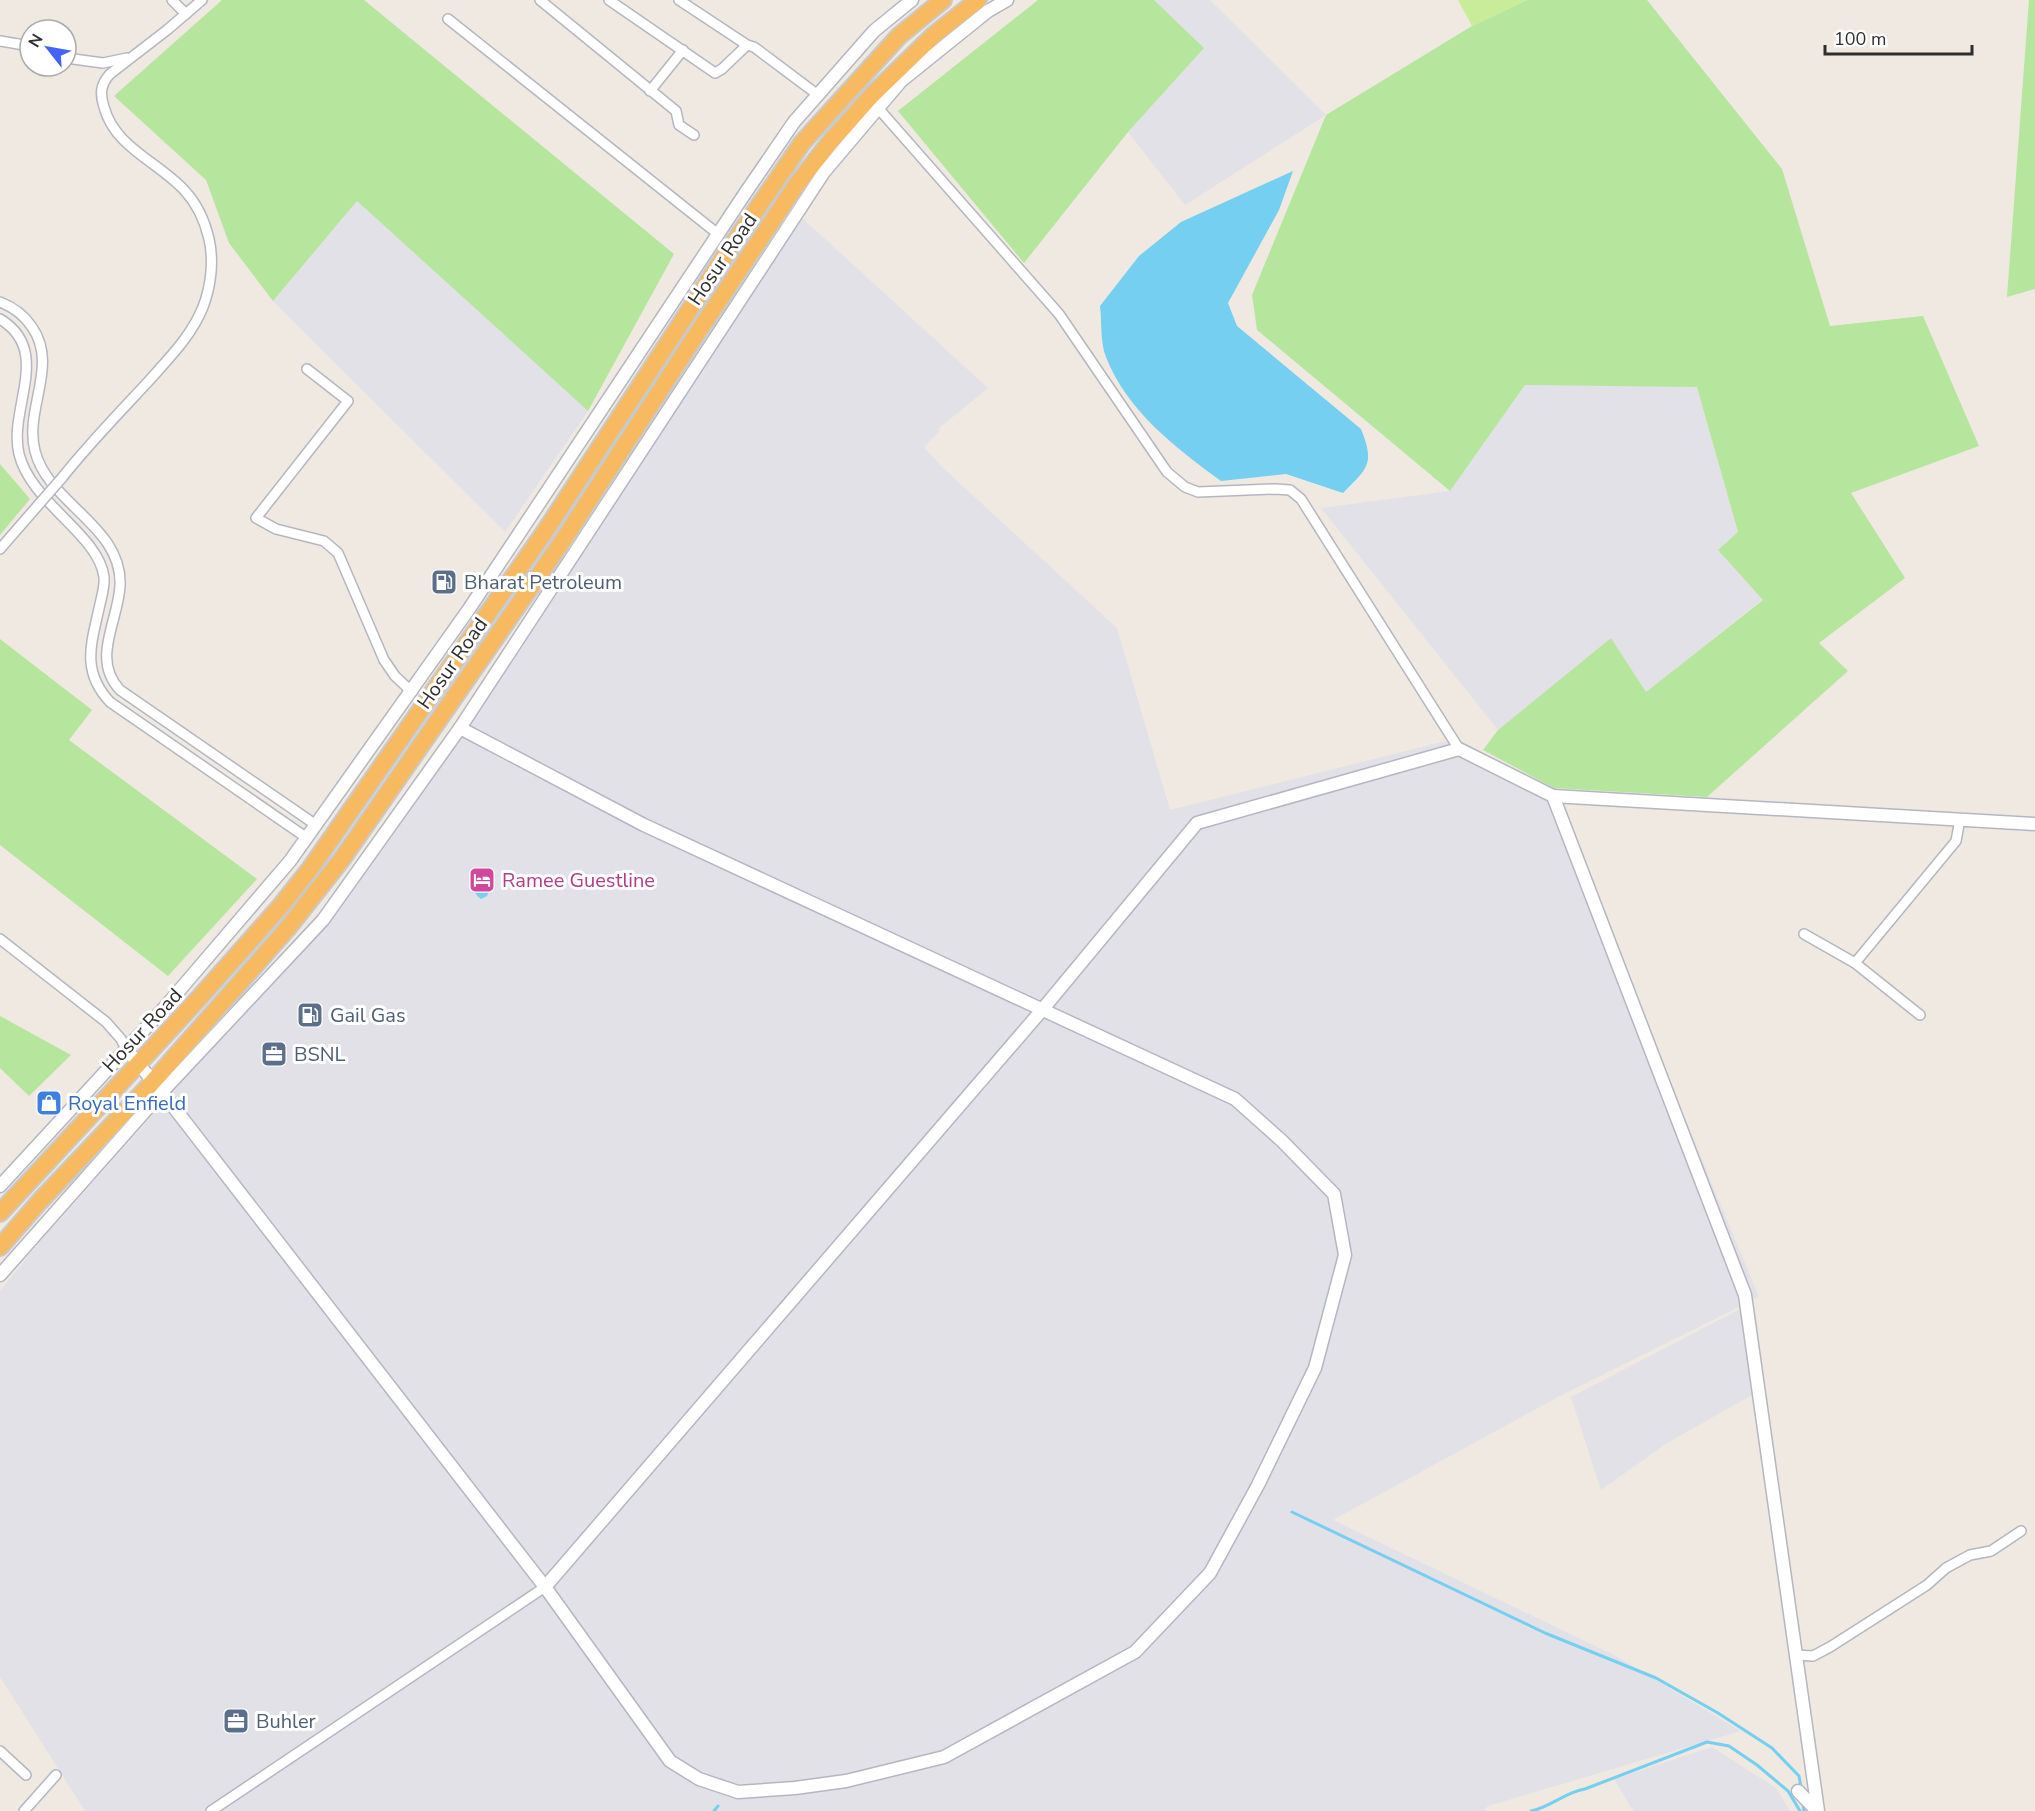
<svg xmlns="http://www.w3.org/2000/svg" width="2035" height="1811" font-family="'Nunito Sans',sans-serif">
  <rect width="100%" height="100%" fill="#efe9e1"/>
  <g fill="#e3e1e8">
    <polygon points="1154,0 1210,0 1326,115 1185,205 1128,132 1203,48"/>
    <polygon points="357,201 588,411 505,532 273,301"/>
    <polygon points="801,217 988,388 938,429 940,431 924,447 942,467 1117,628 1170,810 1446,741 1553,801 1759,1297 1556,1398 1333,1520 1616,1656 1741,1731 1488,1806 1484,1811 85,1811 0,1677 0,1291 32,1251 325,921"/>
    <polygon points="1525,385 1697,386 1738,532 1718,550 1763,599 1646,692 1611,638 1498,730 1321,508 1450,491"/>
    <polygon points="1742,1308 1759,1391 1667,1443 1601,1490 1571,1397"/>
    <polygon points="1712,1747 1776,1788 1790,1811 1633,1811 1614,1779"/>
  </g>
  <g fill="#b6e59e">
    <polygon points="222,0 364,0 674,254 588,411 357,201 273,301 229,243 206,180 114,96"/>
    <polygon points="1038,0 1154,0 1204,48 1128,132 1024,263 898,111"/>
    <polygon points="1527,0 1647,0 1782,169 1830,326 1923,316 1979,446 1851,493 1905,578 1819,643 1848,671 1707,797 1554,788 1483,750 1498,730 1611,638 1646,692 1763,600 1718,550 1738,532 1697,387 1525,385 1450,491 1257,330 1252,295 1326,115 1472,26"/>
    <polygon points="2029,0 2035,0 2035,289 2007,297"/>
    <polygon points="0,464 30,499 0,535"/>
    <polygon points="0,639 92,710 69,740 257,879 168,976 0,845"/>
    <polygon points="0,1016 71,1055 29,1096 0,1068"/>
  </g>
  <polygon fill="#c9ec9a" points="1458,0 1527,0 1472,26"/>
  <g fill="#75cff0">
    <path d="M1293,171L1279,210L1228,303L1237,326L1361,429C1375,464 1368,468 1343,493L1286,474L1221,481C1176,448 1127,411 1106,357C1100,342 1102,322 1100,306L1139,256L1181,222Z"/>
    <path d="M481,867C491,873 492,886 487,896L481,899C472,893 469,881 474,872Z"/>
  </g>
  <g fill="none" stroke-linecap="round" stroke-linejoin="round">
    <g stroke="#75cff0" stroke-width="3">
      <polyline points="1292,1512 1545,1633 1656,1678 1718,1713 1772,1748 1799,1776 1801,1787"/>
      <polyline points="1803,1803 1804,1811"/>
      <polyline points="714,1811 718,1806"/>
      <path d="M1531,1811C1551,1807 1565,1792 1585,1789L1707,1742L1729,1746L1757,1765L1788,1791L1800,1811"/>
    </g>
    <g stroke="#b4b7c1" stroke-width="12">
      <g id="minor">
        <polyline points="172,0 186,14"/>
        <polyline points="540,0 676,111 679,125 694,135"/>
        <polyline points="609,0 715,73 722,69 747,45"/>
        <polyline points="679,0 747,45 754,47 818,95"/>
        <polyline points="448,19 718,234"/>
        <polyline points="0,41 30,46"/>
        <polyline points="66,58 103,63 127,58"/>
        <polyline points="650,91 683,50"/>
        <polyline points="878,108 1059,314 1167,472 1185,487 1198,492 1275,489 1290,490 1301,499 1459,749"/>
        <path d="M0,302C13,307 24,315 32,327C59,366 24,409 35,451C48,504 123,526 120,586C118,622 91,659 120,690L316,825"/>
        <path d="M0,319C53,351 8,408 19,454C31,503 99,535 104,577C105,586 102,595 100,604C92,642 80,670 110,702L307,838"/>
        <polyline points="307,369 348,401 256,518 276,529 324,541 338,553 384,660 395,676 412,692"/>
        <path d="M61,479C87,446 117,415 146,384C167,360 191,337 203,307C211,286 214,261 209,239C205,222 197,204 185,191C159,162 115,148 104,107C100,94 100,85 110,74L167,30L202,0"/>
        <polyline points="0,549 40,503"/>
        <polyline points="1804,934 1855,963 1920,1015"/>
        <polyline points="0,939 106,1022 121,1039 126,1049"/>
        <polyline points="1855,963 1956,841 1960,819"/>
        <polyline points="1796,1655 1813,1656 1830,1647 1927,1585 1946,1568 1970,1555 1991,1551 2021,1531"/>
        <polyline points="0,1751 26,1775"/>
        <polyline points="24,1811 56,1775"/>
        <polyline points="211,1811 545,1587"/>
      </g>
    </g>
    <g stroke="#b4b7c1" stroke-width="15">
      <g id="tertiary">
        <polyline points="1553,796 2035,824"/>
        <polyline points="126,1049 162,1092 545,1587 670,1761 699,1779 738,1792 795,1788 846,1781 944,1757 1135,1652 1210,1573 1258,1485 1315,1368 1345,1255 1334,1194 1282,1141 1235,1099 644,825 460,728"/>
        <polyline points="0,1186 166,1006 290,861 469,609 746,192 794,122 874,31 912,0"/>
        <polyline points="0,1275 162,1092 323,920 460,728 824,172 901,81 988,11 1007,0"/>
        <polyline points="545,1587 1042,1010 1197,823 1459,749 1553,796 1745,1295 1818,1811"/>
        <polyline points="1798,1791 1817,1811"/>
      </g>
    </g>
    <g stroke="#c9c9c9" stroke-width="20">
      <g id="trunk">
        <polyline points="0,1213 200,997 279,908 310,869 548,527 726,254 802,143 899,36 943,0"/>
        <polyline points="0,1247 40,1201 150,1085 287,929 342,859 564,539 696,335 797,184 831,141 872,95 935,34 978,0"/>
      </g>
    </g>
    <use href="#minor" stroke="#fff" stroke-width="9"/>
    <use href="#tertiary" stroke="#fff" stroke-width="12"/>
    <use href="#trunk" stroke="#f8ba60" stroke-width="16"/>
    <g stroke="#b4b7c1" stroke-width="12" stroke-linecap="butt">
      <polyline id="minor-bridge" points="40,503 61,479"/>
    </g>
    <use href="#minor-bridge" stroke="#fff" stroke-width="9"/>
  </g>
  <defs>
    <g id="fuel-square" transform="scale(1.35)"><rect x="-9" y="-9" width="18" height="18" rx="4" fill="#5c6f8a" stroke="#fff"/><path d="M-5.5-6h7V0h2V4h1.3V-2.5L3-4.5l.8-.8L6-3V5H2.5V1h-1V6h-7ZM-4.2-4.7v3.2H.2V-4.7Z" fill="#fff"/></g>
    <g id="hotel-square" transform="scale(1.35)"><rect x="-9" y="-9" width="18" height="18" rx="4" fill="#d1479c" stroke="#fff"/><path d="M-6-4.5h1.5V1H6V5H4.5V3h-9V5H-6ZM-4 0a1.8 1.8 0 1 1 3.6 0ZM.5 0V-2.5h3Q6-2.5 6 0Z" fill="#fff"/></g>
    <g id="office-square" transform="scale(1.35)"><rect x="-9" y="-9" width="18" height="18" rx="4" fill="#5c6f8a" stroke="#fff"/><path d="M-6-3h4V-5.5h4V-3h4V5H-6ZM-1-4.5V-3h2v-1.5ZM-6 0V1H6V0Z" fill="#fff"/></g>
    <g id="shop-square" transform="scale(1.35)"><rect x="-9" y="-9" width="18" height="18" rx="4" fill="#3f7fe0" stroke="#fff"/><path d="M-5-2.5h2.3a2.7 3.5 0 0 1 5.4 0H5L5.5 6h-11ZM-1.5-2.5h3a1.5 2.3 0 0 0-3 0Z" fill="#fff"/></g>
  </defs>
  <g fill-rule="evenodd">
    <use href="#fuel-square" x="444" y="582"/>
    <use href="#hotel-square" x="482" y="880"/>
    <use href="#fuel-square" x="310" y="1015"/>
    <use href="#office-square" x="274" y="1054"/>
    <use href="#shop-square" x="49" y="1103"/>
    <use href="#office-square" x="236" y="1721"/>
  </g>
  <g text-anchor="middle" stroke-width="6" stroke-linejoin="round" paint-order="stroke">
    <g font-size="20" fill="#2e2e2e" stroke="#fff">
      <text transform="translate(722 259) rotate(-56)" y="7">Hosur Road</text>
      <text transform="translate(452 663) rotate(-55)" y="7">Hosur Road</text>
      <text transform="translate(142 1030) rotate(-47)" y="7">Hosur Road</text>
    </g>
    <g font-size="20" fill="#4e5e75" stroke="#fff" text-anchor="start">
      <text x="464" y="589">Bharat Petroleum</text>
      <text x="330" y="1022">Gail Gas</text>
      <text x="294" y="1061">BSNL</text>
      <text x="256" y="1728">Buhler</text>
    </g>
    <g font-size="20" fill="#b23c85" stroke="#fff" text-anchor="start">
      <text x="502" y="887">Ramee Guestline</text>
    </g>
    <g font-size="20" fill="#366cbe" stroke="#fff" text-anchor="start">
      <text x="68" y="1110">Royal Enfield</text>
    </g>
  </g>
  <g transform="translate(48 48) rotate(301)"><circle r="28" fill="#ffffff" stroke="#ababab" stroke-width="1.5"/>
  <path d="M0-4.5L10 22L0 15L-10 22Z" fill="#4264fb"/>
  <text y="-9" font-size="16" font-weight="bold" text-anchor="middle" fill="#2e2e2e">N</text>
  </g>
  <path d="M1825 45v9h147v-9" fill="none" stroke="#2e2e2e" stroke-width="3"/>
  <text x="1834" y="45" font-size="18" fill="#2e2e2e" stroke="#ffffff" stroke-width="4.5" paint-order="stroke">100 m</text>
</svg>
